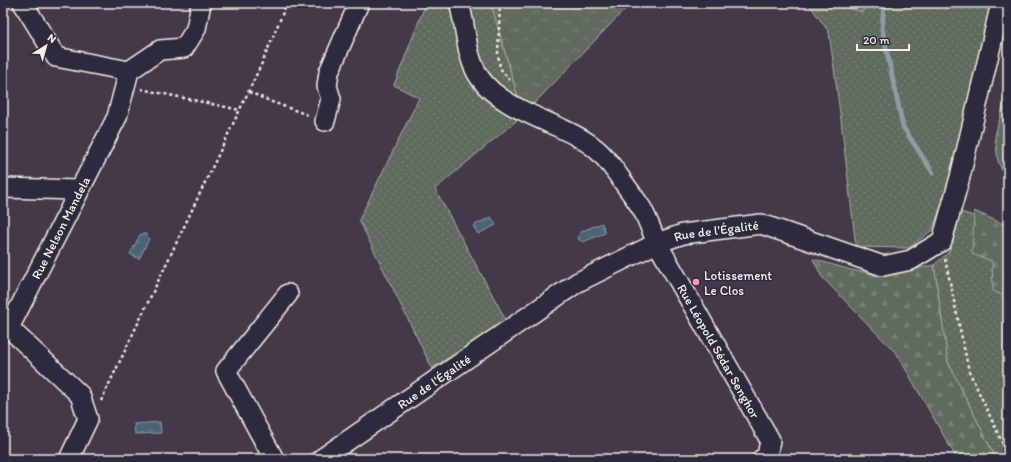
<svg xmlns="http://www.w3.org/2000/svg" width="1011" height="462" font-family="Itim,sans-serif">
  <defs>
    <pattern id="grass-dots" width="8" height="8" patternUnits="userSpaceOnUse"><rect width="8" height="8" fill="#606a5e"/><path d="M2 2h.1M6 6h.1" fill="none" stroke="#778075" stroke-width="1.8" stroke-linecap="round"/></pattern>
    <pattern id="forest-firs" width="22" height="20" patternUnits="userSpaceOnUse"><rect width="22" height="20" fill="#606a5e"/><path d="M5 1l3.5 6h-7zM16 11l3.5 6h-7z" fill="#778075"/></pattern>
    <pattern id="cemetery-stones" width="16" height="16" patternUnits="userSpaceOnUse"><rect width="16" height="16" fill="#606a5e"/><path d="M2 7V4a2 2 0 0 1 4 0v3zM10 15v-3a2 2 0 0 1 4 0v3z" fill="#778075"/></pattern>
    <pattern id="park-crowns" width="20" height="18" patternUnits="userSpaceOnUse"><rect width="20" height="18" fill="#606a5e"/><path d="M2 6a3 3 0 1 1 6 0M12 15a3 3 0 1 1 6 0" fill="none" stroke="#778075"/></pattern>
    <pattern id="water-ripples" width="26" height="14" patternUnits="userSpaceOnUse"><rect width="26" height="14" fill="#4b6475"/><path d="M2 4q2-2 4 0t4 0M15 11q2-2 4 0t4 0" fill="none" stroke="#667b89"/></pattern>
  </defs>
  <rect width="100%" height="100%" fill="#443949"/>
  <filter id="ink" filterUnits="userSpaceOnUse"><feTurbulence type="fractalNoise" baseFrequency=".025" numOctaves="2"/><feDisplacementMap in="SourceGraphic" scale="8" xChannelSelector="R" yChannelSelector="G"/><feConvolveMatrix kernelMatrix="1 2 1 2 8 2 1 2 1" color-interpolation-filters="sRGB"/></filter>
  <g filter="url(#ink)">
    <g fill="url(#grass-dots)" stroke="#aaaea3">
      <polygon points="426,3 491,3 523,115 435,189 507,322 432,368 359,220 419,98 394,85"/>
      <polygon points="808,3 993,3 955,171 932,230 909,248 856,247 841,120 829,32"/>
      <polygon points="961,212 1008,227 1008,459 996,459 948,362 934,265 949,252"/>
    </g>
    <g fill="url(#forest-firs)" stroke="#aaaea3">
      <polygon points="826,3 864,3 863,12"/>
      <polygon points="974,211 1008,226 1008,298 993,291 992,261 972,254"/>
      <polygon points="813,259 851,270 885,276 934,265 948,362 996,459 957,459 897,354 822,277"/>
    </g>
    <polygon fill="url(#cemetery-stones)" stroke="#aaaea3" points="1008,87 1008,185 998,161 995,136"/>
    <polygon fill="url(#park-crowns)" stroke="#aaaea3" points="491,3 631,3 523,115"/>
    <g fill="url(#water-ripples)" stroke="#8f9ca3">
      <polygon points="491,217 496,225 478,234 473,226"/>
      <polygon points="602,223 605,233 583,242 578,239 580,232"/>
      <polygon points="143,234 146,234 149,239 139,259 130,254 140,235"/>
      <polygon points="160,422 161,433 135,434 134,424"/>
    </g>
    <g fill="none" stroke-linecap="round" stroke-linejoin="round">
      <polyline stroke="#8f9ca3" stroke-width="5" points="884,3 882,29 903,127 933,173"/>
      <g stroke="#f4f1e8" stroke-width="22">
        <g id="street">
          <polyline points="23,3 56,57 129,71"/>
          <path id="s1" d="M459,3C467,29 465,56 480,78C503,112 565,123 596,149C607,158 613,168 621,179C628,189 636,199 642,209C648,220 652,232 657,243L770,440L767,457L762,459"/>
          <polyline points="325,121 331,99 327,86 329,72 359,3"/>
          <polyline points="3,188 79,190"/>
          <path id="s2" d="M69,459L88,419L80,395L9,328L117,117L129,71L160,50L184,48L196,29L201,3"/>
          <polyline points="274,459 226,371 288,294"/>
          <path id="s3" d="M321,459L578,282L657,243L683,234L761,224L883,266L911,260L942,241L960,177L1001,3"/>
        </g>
      </g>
      <g stroke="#f4f1e8" stroke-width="2.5" stroke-dasharray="3 3" stroke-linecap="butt">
        <polyline points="500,3 498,53 500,68 510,81"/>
        <polyline points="141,89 240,110"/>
        <polyline points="249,92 272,102 308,115"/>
        <polyline points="945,259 969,371 1008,455"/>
        <polyline points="101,401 262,63 287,3"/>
      </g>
      <use href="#street" stroke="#2f2a3d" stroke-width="19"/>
    </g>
  </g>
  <circle fill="#ff9aa2" stroke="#2f2a3d" stroke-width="1.5" cx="696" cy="282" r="4"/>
  <g text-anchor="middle" stroke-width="3" stroke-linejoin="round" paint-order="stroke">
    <g font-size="13" fill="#f4f1e8" stroke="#2f2a3d">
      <text dy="5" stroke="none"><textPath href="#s2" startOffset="280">Rue Nelson Mandela</textPath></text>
      <text dy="5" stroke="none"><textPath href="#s3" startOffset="461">Rue de l'Égalité</textPath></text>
      <text dy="5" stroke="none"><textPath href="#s1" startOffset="453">Rue Léopold Sédar Senghor</textPath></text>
      <text dy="5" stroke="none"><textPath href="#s3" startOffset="137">Rue de l'Égalité</textPath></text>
    </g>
    <g font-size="13" fill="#f4f1e8" stroke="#2f2a3d" text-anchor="start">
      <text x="704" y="280">Lotissement<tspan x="704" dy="15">Le Clos</tspan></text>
    </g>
  </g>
  <rect width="1011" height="462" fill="none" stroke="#2f2a3d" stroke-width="16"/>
  <rect x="8" y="8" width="995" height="446" fill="none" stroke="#f4f1e8" stroke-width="1.5" filter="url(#ink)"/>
  <g transform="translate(46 46) rotate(37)" stroke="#2f2a3d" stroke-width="3" paint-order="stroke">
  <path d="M0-3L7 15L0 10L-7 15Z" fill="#f4f1e8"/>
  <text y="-6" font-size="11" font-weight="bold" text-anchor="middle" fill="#f4f1e8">N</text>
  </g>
  <path d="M857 44v6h52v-6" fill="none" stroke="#f4f1e8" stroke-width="2"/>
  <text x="863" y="44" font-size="12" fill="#f4f1e8" stroke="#2f2a3d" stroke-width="3" paint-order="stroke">20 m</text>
</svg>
